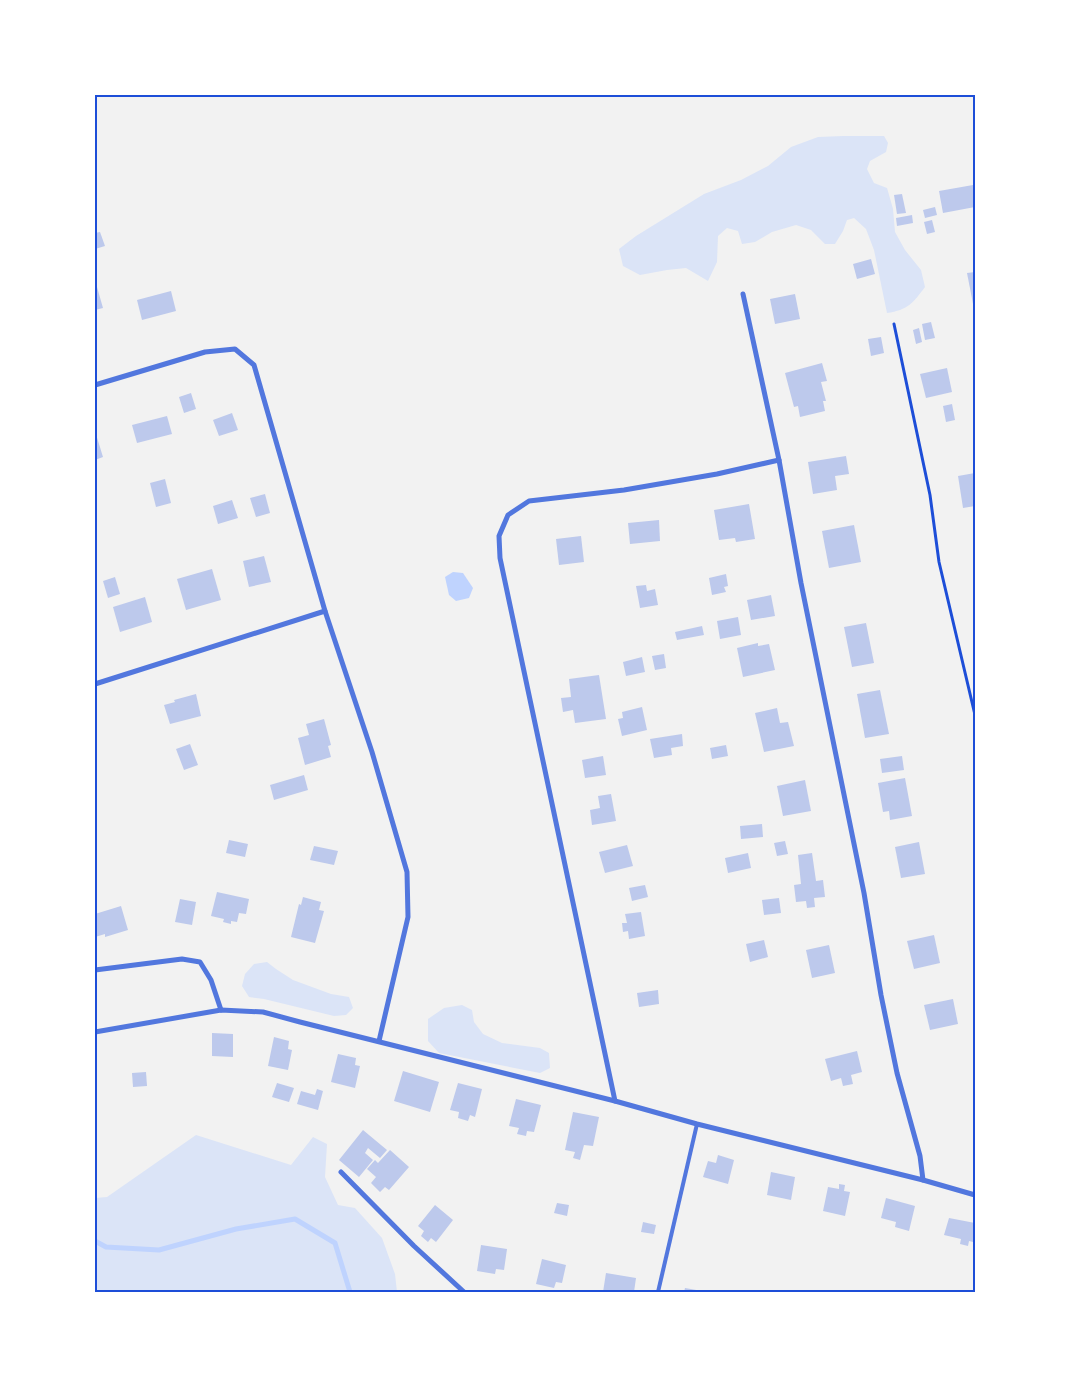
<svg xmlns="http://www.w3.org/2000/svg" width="1070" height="1387" font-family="'Noto Sans',sans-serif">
  <rect width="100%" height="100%" fill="#f2f2f2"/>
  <g fill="#dbe4f7">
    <path d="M843,136H884L888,143L886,152L870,161L867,169L874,183L887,188L893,209L895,232L905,250L921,270L925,287C913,303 908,310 887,313L874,250L866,229L854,218L847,220L843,231L835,244H825L811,230L796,225L772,232L755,242L742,244L738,231L727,228L718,236L717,262L708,281L686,268L667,270L640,275L623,266L619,249L636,236L704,194L741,180L768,166L791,147L818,137Z"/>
    <polygon points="267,962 276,969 293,980 331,994 349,997 353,1008 346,1015 334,1016 264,999 249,997 242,986 245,974 254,964"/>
    <polygon points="462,1005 472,1010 474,1022 483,1034 502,1043 540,1048 549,1053 550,1068 540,1073 439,1053 428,1041 428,1019 444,1008"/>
    <polygon points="196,1135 291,1165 313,1137 327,1144 325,1177 338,1205 355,1208 382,1238 395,1274 397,1292 95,1292 95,1198 107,1197"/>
  </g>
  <polygon fill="#bfd3fe" points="453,572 463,573 473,588 469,598 456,601 449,595 445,577"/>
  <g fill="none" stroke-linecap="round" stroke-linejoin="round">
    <polyline stroke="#bfd3fe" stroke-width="5" points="95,1241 106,1247 159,1250 236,1229 295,1219 335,1243 350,1292"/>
  </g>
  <g fill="#bdc9ec">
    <polygon points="973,185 975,207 943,213 939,191"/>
    <polygon points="902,194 906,213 897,214 894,195"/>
    <polygon points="935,207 937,215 925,218 923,210"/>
    <polygon points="912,215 913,223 897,226 896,218"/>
    <polygon points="932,220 935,232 927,234 924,222"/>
    <polygon points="100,232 105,246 95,249 95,233"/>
    <polygon points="871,259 875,274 857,279 853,264"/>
    <polygon points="975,272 975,309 974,309 967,273"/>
    <polygon points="95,280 103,308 95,310"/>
    <polygon points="171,291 176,311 142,320 137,300"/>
    <polygon points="795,294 800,319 775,324 770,299"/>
    <polygon points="931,322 935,338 925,340 922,324"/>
    <polygon points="919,328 922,342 916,344 913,330"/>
    <polygon points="881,337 884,353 871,356 868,339"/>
    <polygon points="822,363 827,381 821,382 826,401 823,401 825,411 800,417 798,406 794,407 785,373"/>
    <polygon points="947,368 952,392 926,398 920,374"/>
    <polygon points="191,393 196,409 184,413 179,397"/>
    <polygon points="952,404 955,420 946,422 943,406"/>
    <polygon points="232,413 238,430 219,436 213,420"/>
    <polygon points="167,416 172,434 137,443 132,425"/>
    <polygon points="95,431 103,457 95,460"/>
    <polygon points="846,456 849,474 835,476 837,490 813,494 808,462"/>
    <polygon points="975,473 975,506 963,508 958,476"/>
    <polygon points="165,479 171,503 156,507 150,483"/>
    <polygon points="265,494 270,513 256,517 250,498"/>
    <polygon points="232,500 238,518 218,524 213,506"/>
    <polygon points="749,504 755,539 736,542 735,538 719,540 714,510"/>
    <polygon points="659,520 660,541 630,544 628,523"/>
    <polygon points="854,525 861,562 829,568 822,531"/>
    <polygon points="581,536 584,562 559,565 556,539"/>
    <polygon points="264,556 271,582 249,587 243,561"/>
    <polygon points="212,569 221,600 186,610 177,579"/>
    <polygon points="726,574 728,586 724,587 726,592 712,595 709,578"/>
    <polygon points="115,577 120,594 108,598 103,581"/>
    <polygon points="646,585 647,591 655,589 658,605 640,608 636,586"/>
    <polygon points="771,595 775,616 751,620 747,600"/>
    <polygon points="145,597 152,622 120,632 113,607"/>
    <polygon points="738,617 741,635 720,639 717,621"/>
    <polygon points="866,623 874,663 852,667 844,627"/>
    <polygon points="702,626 704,635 677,640 675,632"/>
    <polygon points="758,643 758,646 769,644 775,670 743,677 737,648"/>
    <polygon points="664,654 666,668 655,670 652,656"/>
    <polygon points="642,657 645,672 626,676 623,662"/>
    <polygon points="599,675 606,719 575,723 573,710 563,712 561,698 571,697 569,679"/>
    <polygon points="880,690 889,734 865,738 857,694"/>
    <polygon points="196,694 201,716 170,724 164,705 175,702 174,700"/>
    <polygon points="642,707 647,730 622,736 618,719 623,718 622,712"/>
    <polygon points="777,708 780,723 788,722 794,746 764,752 755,713"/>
    <polygon points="324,719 331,745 328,746 331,757 305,765 298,738 309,735 306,724"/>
    <polygon points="682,734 683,746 671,748 672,755 654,758 650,739"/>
    <polygon points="190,744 198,765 184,770 176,749"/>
    <polygon points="726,745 728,756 712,759 710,748"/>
    <polygon points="603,756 606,775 585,778 582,760"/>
    <polygon points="902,756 904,770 882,773 880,759"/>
    <polygon points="304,775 308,790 274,800 270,785"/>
    <polygon points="905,778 912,816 890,820 889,811 883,812 878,783"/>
    <polygon points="805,780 811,811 783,816 777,786"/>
    <polygon points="611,794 616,821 592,825 590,810 600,808 598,796"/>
    <polygon points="762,824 763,837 741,839 740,826"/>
    <polygon points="229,840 248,844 245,857 226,853"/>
    <polygon points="785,841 788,854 777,856 774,843"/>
    <polygon points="919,842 925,874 901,878 895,847"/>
    <polygon points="627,845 633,866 605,873 599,852"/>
    <polygon points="314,846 338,851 334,865 310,860"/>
    <polygon points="748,853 751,868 728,873 725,858"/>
    <polygon points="812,853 816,881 823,880 825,897 814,898 815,907 807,908 806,901 796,902 794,885 801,884 798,855"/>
    <polygon points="645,885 648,897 632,901 629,888"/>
    <polygon points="217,892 249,899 246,914 239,913 237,922 231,921 231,924 223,922 224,919 211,916"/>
    <polygon points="303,897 321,902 319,910 324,911 315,943 291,937 299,904 301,905"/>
    <polygon points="779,898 781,913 764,915 762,900"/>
    <polygon points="180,899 196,902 192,925 175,922"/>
    <polygon points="121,906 128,930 105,937 105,934 95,937 95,914"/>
    <polygon points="641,912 645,936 629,939 628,931 623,932 622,923 627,923 625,914"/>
    <polygon points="934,935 940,963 914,969 907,941"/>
    <polygon points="764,940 768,957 750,962 746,944"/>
    <polygon points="829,945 835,973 812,978 806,950"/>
    <polygon points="658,990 659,1004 639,1007 637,993"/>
    <polygon points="953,999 958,1024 930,1030 924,1005"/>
    <polygon points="212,1033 233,1034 233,1057 212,1056"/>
    <polygon points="274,1037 289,1041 288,1049 292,1050 288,1070 268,1066"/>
    <polygon points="857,1051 862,1072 851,1075 853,1084 843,1086 841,1078 831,1081 825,1059"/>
    <polygon points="338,1054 356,1058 355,1065 360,1066 355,1088 331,1082"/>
    <polygon points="403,1071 439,1082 430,1112 394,1101"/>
    <polygon points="146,1072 147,1086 133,1087 132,1073"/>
    <polygon points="277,1083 294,1088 289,1102 272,1097"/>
    <polygon points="458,1083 482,1089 475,1117 470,1115 468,1121 458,1118 459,1112 450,1110"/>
    <polygon points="317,1089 323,1091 318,1110 297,1104 301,1091 315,1095"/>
    <polygon points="516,1099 541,1105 534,1132 527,1131 526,1136 517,1134 519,1128 509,1126"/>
    <polygon points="573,1112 599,1117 593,1146 584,1145 580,1160 573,1158 575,1152 565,1150"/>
    <polygon points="363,1130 387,1150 380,1158 368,1148 365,1153 373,1160 359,1177 339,1160"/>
    <polygon points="390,1150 409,1167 389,1190 385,1187 380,1192 371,1183 376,1177 367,1169 375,1160 378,1163"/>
    <polygon points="718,1155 734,1160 728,1184 703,1177 708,1161 716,1163"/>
    <polygon points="771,1172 795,1177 791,1200 767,1195"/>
    <polygon points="839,1184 845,1185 844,1191 850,1192 845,1216 823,1211 828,1187 839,1189"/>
    <polygon points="886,1198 915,1206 909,1231 895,1227 896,1222 881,1218"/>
    <polygon points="557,1203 569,1205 567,1216 554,1213"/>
    <polygon points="435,1205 453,1220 436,1242 431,1238 428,1242 421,1236 424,1231 418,1226"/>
    <polygon points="949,1218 975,1223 975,1236 973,1242 969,1241 968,1246 960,1244 961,1239 944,1235"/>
    <polygon points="643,1222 656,1225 654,1234 641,1232"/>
    <polygon points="481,1245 507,1249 504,1270 496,1269 495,1274 477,1271"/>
    <polygon points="542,1259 566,1265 562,1283 556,1282 554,1288 536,1284"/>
    <polygon points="606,1273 636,1278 634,1292 603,1292"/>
    <polygon points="685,1288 702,1291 702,1292 684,1292"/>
  </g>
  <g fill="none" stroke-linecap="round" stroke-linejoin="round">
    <polyline stroke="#1d4ed8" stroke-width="3" points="894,324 930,495 939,562 975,715"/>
    <polyline stroke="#5277de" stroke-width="4" points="658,1292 697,1124"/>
    <g stroke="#5277de" stroke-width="5">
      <polyline points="743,294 779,460 801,583 864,893 881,995 897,1073 920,1156 923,1180"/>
      <polyline points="95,385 205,352 235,349 254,365 325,611 372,752 407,872 408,917 379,1041"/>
      <polyline points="95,684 325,611"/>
      <polyline points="95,970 182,959 200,962 211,980 221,1010"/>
      <polyline points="95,1032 221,1010 263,1012 300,1022 615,1101 697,1124 923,1180 975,1195"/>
      <polyline points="615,1101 500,558 499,536 508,515 529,501 624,490 717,474 779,460"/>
      <polyline points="341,1172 414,1246 464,1292"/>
    </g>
  </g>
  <rect width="1070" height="1387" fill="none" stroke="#ffffff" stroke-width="192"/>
  <rect x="96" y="96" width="878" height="1195" fill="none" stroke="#1d4ed8" stroke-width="2"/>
</svg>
